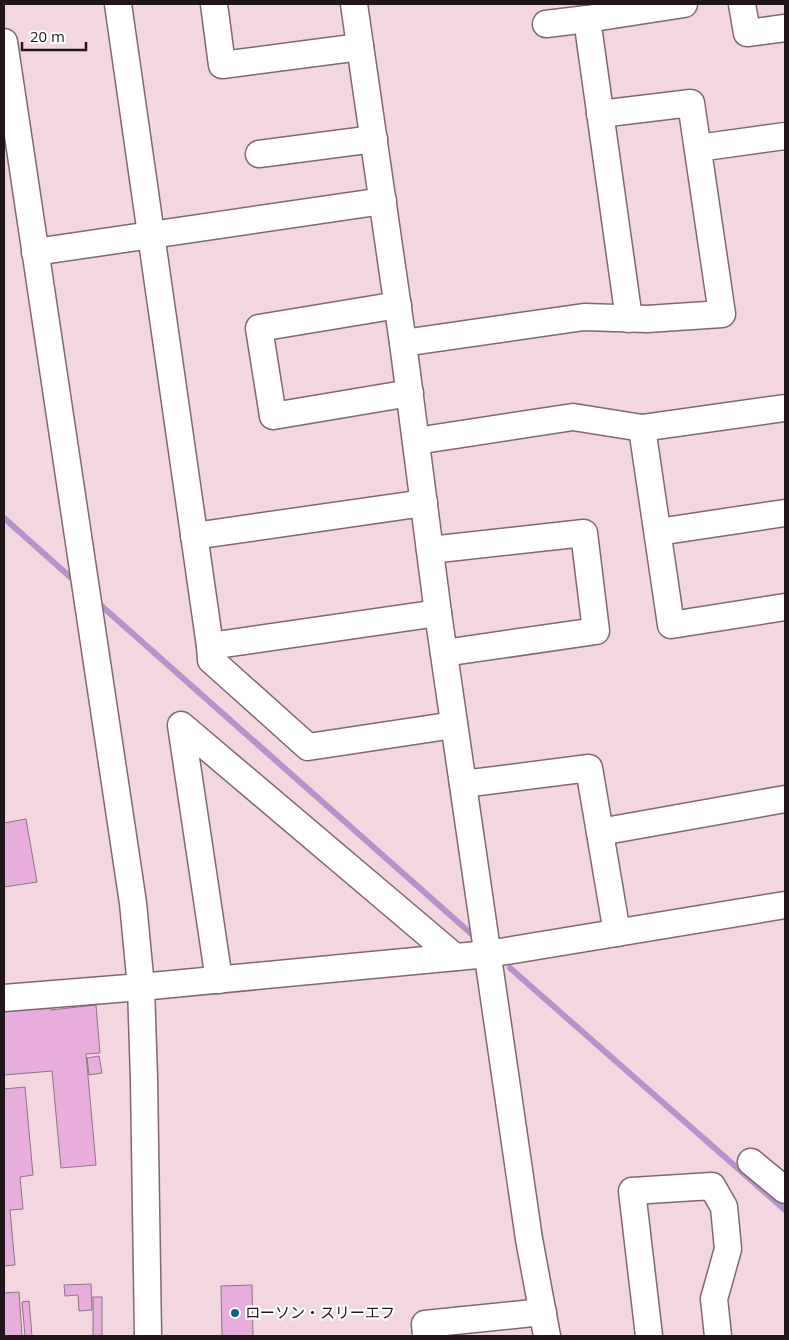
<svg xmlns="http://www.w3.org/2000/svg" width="789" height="1340" font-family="'Open Sans','Noto Sans JP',sans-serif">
  <rect width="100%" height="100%" fill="#f3d6e0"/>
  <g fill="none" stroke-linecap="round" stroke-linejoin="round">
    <g stroke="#b593cc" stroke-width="6">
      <polyline points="4,518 78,584"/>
      <polyline points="96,601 476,938"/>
      <polyline points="510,968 785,1210"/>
    </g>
  </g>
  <g fill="#e7addc" stroke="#8a7585">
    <polygon points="26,819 37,882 4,887 4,823"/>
    <polygon points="50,1005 51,1010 96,1005 100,1053 86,1054 96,1165 61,1168 52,1071 4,1075 4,1010"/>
    <polygon points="99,1056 102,1073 89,1075 87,1058"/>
    <polygon points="25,1087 33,1175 20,1177 23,1209 10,1210 15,1265 4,1266 4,1089"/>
    <polygon points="91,1284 92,1310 79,1311 78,1295 65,1296 64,1285"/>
    <polygon points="252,1285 253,1336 222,1336 221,1286"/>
    <polygon points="19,1292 22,1336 4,1336 4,1293"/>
    <rect x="93" y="1297" width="9" height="39"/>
    <polygon points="29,1301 32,1336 25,1336 22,1302"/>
  </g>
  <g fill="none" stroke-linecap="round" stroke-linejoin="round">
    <g stroke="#816770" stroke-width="29">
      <g id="minor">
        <polyline points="118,4 210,646 438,613"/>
        <polyline points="214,4 222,65 360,47"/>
        <polyline points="354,4 403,343 438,613 529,1239 547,1336"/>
        <polyline points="742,4 747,33 785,28"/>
        <polyline points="587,19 629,319"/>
        <polyline points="546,24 587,19 684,4"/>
        <polyline points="4,42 133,903 141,987 144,1079 148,1336"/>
        <polyline points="698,148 785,136"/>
        <polyline points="259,154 374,139"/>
        <polyline points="35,252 383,201"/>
        <polyline points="398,305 259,328 273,416 410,393"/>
        <polyline points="403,343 584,317 647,319 722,314 691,103 600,114"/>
        <polyline points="642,428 671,625 785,607"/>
        <polyline points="416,441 573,417 642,428 785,408"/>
        <polyline points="658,532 785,513"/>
        <polyline points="194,536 424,503"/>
        <polyline points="430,550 584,533 596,631 444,653"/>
        <polyline points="210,646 211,660 308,747 454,725"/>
        <polyline points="463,784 589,768 617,933"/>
        <polyline points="600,832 785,799"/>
        <polyline points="219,980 181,725 455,957"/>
        <polyline points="4,998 141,987 488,954 785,905"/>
        <polyline points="751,1162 785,1190"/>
        <polyline points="426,1336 425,1324 543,1312"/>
        <polyline points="649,1336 632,1191 712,1186 724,1207 728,1249 714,1299 718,1336"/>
      </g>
    </g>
    <use href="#minor" stroke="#fff" stroke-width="26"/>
  </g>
  <circle fill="#145e91" stroke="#fff" stroke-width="2" cx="235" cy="1313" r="5"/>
  <g text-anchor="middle" stroke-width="4.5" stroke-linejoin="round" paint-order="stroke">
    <g font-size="15" fill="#201619" stroke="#fff" text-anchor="start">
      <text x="245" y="1318">ローソン・スリーエフ</text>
    </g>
  </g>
  <rect width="789" height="1340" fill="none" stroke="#201619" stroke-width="10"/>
  <path d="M22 42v8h64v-8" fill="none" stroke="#201619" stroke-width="2.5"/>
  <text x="30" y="42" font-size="15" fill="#201619" stroke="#ffffff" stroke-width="4" paint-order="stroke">20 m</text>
</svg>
